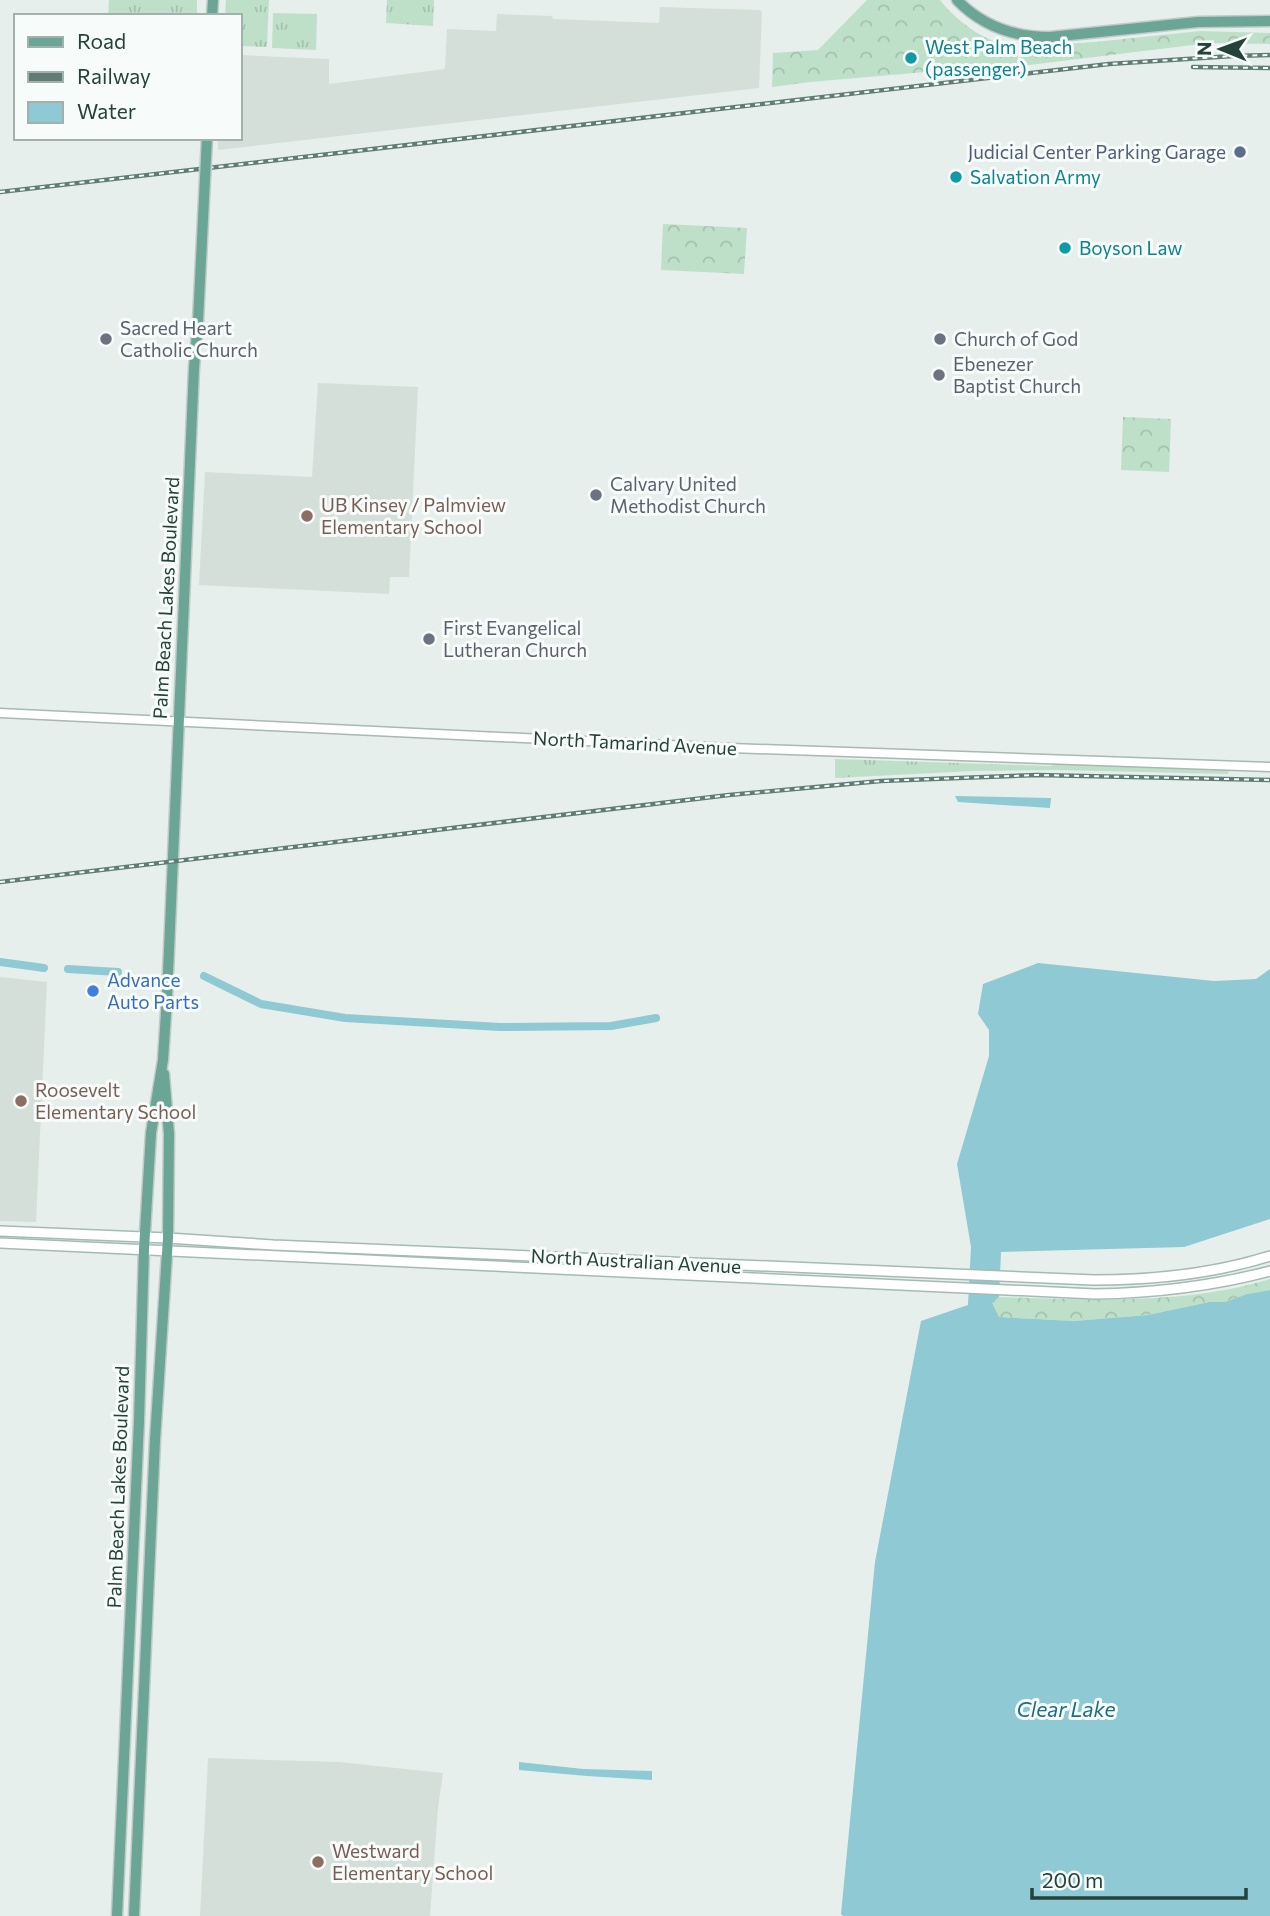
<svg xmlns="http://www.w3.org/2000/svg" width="1270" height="1916" font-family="Commissioner,sans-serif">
  <defs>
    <pattern id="grass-tufts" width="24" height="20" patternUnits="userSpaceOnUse" patternTransform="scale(1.75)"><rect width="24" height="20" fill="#bfe0c8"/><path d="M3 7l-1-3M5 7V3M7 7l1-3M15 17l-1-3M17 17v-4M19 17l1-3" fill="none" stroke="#a4c1ad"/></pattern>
    <pattern id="forest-crowns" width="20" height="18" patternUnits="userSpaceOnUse" patternTransform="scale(1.75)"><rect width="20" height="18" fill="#bfe0c8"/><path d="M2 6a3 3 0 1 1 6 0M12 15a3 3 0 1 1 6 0" fill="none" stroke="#a4c1ad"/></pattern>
  </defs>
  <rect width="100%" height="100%" fill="#e6efeb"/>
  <g fill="#d4dfda">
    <polygon points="660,7 760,10 762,12 759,88 218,150 218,138 240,138 240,55 329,59 329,84 445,69 447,29 496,31 497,14 552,16 553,19 659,23"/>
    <polygon points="318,383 418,387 409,577 390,577 389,594 199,585 205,472 312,477"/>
    <polygon points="0,977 47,982 36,1222 0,1221"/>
    <polygon points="208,1758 339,1762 443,1773 438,1808 430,1916 200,1916"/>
  </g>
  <g fill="url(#grass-tufts)">
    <polygon points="109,0 197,0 197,16 108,16"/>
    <polygon points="226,0 269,0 267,47 240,46 240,16 225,16"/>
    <polygon points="387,0 434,0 433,26 386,23"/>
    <polygon points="273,13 317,14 316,50 272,48"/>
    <polygon points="835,759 1051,766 1053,763 1229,770 1228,774 1056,770 974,771 835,778"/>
  </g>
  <g fill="url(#forest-crowns)">
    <path d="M867,0H940C957,22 990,46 1018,47V64L810,82L772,87L773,53L818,50Z"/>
    <polygon points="1200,31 1270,33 1270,44 1209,43 1021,66 1020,47 1095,42"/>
    <polygon points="663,224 747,228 744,274 661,270"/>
    <polygon points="1123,417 1171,419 1169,472 1121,470"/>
    <path d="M1270,1279V1290L1247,1294L1225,1302H1209L1148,1315L1074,1321L998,1317L991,1303L999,1297C1087,1300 1185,1305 1270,1279Z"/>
  </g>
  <g fill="#8ec9d4">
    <polygon points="955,796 1051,798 1050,808 958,802"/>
    <polygon points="1038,963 1214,981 1256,979 1270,969 1270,1219 1184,1247 1001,1252 999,1297 992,1303 999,1317 1074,1321 1148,1315 1209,1302 1225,1302 1247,1294 1270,1290 1270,1916 843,1916 841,1914 875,1562 921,1321 968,1305 971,1247 957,1164 989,1056 989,1030 978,1014 983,984"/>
    <polygon points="519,1762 583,1769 652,1771 652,1780 587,1776 519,1770"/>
  </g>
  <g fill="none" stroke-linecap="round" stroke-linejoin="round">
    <g stroke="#8ec9d4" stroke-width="8">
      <polyline points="0,962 44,968"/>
      <polyline points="68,969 118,972"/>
      <polyline points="204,976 261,1004 345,1018 500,1027 611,1026 656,1018"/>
    </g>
    <g stroke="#a8b8b2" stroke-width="11">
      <polyline id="tertiary" points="0,713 731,748 1270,767"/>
    </g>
    <g stroke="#a4bbb3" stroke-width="12">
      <g id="secondary">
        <path d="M0,1231L168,1238L273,1245L1094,1280C1153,1280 1213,1274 1270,1256"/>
        <path d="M0,1243L1095,1294C1154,1293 1213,1286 1270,1271"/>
      </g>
    </g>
    <g stroke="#c2cac8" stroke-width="13">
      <g id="primary">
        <path d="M957,0C983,27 1014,37 1050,37L1198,22L1270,21"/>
        <polyline points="212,16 213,0"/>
        <polyline points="117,1916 139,1421 144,1249 151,1133 163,1060 167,997 194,368 198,321"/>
        <polyline points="134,1916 155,1440 168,1238 169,1134 164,1074"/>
      </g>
    </g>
    <use href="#tertiary" stroke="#fff" stroke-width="8"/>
    <use href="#secondary" stroke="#fff" stroke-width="9"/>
    <use href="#primary" stroke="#6aa596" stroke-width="10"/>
    <g stroke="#5f7d75" stroke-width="4.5">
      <g id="rail">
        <polyline points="1193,67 1270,68"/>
        <polyline points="0,192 1109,64 1233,56 1270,55"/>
        <polyline points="0,882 729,795 881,781 1037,775 1270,780"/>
      </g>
    </g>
    <use href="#rail" stroke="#f7fbf9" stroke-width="2" stroke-dasharray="5" stroke-linecap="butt"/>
    <g stroke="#c2cac8" stroke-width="13" stroke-linecap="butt">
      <polyline id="primary-bridge" points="198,321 207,138"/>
    </g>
    <use href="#primary-bridge" stroke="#6aa596" stroke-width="10"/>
  </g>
  <g fill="#0f9aa8" stroke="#f7fbf9" stroke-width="2.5">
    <circle cx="911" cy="58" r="7"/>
    <circle cx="956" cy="177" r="7"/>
    <circle cx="1065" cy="248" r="7"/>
  </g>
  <circle fill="#5c6f8a" stroke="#f7fbf9" stroke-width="2.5" cx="1240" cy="152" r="7"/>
  <g fill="#6b7280" stroke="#f7fbf9" stroke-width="2.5">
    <circle cx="106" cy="339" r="7"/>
    <circle cx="940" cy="339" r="7"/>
    <circle cx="939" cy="375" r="7"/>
    <circle cx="596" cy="495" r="7"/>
    <circle cx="429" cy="639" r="7"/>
  </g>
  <g fill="#8d6e63" stroke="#f7fbf9" stroke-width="2.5">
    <circle cx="307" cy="516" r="7"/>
    <circle cx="21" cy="1101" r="7"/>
    <circle cx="318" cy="1862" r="7"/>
  </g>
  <circle fill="#3f7fe0" stroke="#f7fbf9" stroke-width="2.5" cx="93" cy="991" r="7"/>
  <g text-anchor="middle" stroke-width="6" stroke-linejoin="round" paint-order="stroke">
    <g font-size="19" fill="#0d838f" stroke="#f7fbf9" text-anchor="start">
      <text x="925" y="54">West Palm Beach<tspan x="925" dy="22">(passenger)</tspan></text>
      <text x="970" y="184">Salvation Army</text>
      <text x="1079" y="255">Boyson Law</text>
    </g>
    <g font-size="19" fill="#4e5e75" stroke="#f7fbf9" text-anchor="end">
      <text x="1226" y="159">Judicial Center Parking Garage</text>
    </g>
    <g font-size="19" fill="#5b616d" stroke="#f7fbf9" text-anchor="start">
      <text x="120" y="335">Sacred Heart<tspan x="120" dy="22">Catholic Church</tspan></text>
      <text x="954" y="346">Church of God</text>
      <text x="953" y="371">Ebenezer<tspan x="953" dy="22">Baptist Church</tspan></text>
      <text x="610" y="491">Calvary United<tspan x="610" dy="22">Methodist Church</tspan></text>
      <text x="443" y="635">First Evangelical<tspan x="443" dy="22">Lutheran Church</tspan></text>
    </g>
    <g font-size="19" fill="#785e54" stroke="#f7fbf9" text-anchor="start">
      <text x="321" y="512">UB Kinsey / Palmview<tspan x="321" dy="22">Elementary School</tspan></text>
      <text x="35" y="1097">Roosevelt<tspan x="35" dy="22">Elementary School</tspan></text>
      <text x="332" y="1858">Westward<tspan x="332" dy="22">Elementary School</tspan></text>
    </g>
    <g font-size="19" fill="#24423a" stroke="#f7fbf9">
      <text transform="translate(166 598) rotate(-87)" y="7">Palm Beach Lakes Boulevard</text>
      <text transform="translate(635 743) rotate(3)" y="7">North Tamarind Avenue</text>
      <text transform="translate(636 1261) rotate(3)" y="7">North Australian Avenue</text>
      <text transform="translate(118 1487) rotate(-88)" y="7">Palm Beach Lakes Boulevard</text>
    </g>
    <g font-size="19" fill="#366cbe" stroke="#f7fbf9" text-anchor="start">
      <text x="107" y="987">Advance<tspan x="107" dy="22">Auto Parts</tspan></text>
    </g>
    <g font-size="21" font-style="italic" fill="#1c6f80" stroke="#f7fbf9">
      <text x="1066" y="1717">Clear Lake</text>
    </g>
  </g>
  <rect x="14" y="14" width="228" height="126" fill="#f7fbf9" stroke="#a3b1ad" stroke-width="2"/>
  <rect x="28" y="37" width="35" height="10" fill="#6aa596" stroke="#a3b1ad" stroke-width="2"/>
  <text x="77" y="49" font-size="21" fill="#24423a">Road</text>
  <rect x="28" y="72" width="35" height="10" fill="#5f7d75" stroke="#a3b1ad" stroke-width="2"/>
  <text x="77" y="84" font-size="21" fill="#24423a">Railway</text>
  <rect x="28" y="102" width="35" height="21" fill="#8ec9d4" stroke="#a3b1ad" stroke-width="2"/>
  <text x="77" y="119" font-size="21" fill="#24423a">Water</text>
  <g transform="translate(1221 49) rotate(271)" stroke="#f7fbf9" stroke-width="5" paint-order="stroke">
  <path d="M0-5L12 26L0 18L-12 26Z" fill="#24423a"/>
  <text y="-10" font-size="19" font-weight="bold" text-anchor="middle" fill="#24423a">N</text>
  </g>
  <path d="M1032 1888v10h214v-10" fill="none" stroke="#24423a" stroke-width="3.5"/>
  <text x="1042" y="1888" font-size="21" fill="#24423a" stroke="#f7fbf9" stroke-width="5" paint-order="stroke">200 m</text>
</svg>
